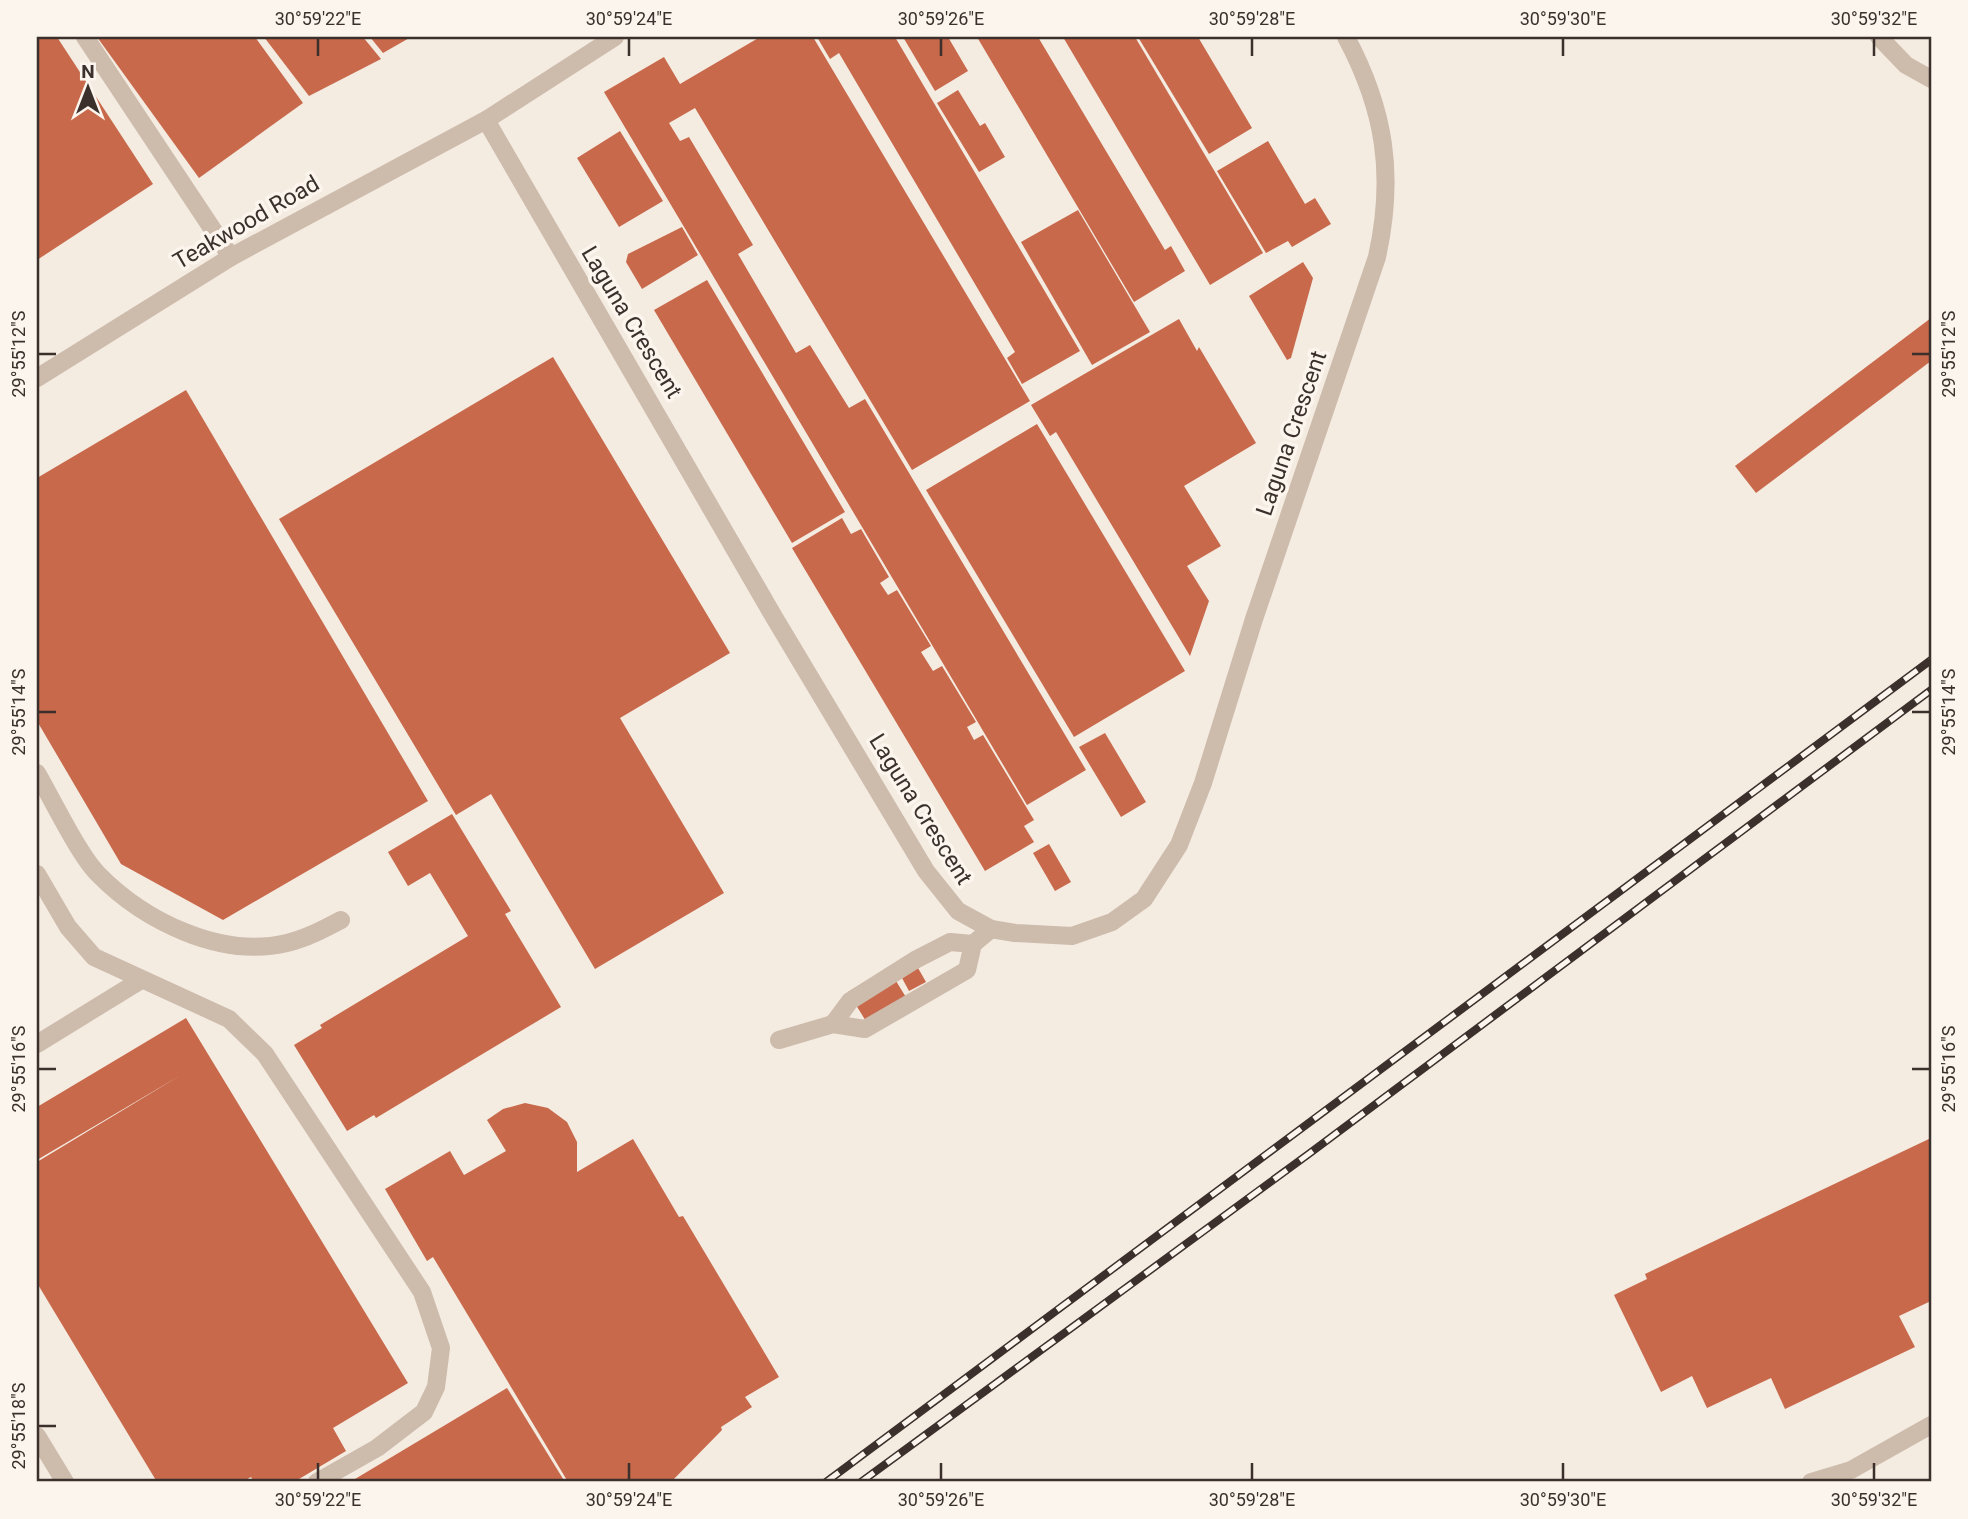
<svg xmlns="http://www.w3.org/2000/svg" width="1968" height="1519" font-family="Roboto,sans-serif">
  <rect width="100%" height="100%" fill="#f4ebe1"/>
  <g fill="#c8694b">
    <polygon points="37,37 57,37 153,184 37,260"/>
    <polygon points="97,37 255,37 303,103 199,178"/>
    <polygon points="264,37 363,37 381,59 309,96"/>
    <polygon points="370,37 411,37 383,53"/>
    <polygon points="760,37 813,37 1030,401 912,470 695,108 669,123 680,141 689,137 753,245 738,254 796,353 810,345 849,408 865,399 1086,770 1027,805 604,92 664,57 680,84"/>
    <polygon points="817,37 895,37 1080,351 1022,384 1007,358 1015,352 839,53 830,59"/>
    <polygon points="903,37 948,37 968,71 935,91"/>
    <polygon points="977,37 1038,37 1165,250 1171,246 1185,271 1134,302"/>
    <polygon points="1063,37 1135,37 1263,253 1210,285"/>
    <polygon points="1138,37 1198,37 1252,128 1209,154"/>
    <polygon points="958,90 980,126 985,123 1005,157 979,172 937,103"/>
    <polygon points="620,131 663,201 619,227 577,158"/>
    <polygon points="1268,141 1305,204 1315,198 1331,224 1292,247 1288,241 1266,253 1217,171"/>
    <polygon points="1078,210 1150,332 1092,365 1021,242"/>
    <polygon points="682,227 698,255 642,289 626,262 628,254"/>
    <polygon points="1303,262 1313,278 1291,358 1287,360 1249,296"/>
    <polygon points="707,280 845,512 792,543 654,310"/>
    <polygon points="1931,318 1931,361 1756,493 1735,466"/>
    <polygon points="1179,319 1197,351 1199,347 1256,443 1184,486 1221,546 1187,566 1209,601 1190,656 1056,432 1050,436 1031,405"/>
    <polygon points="553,357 730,653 620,718 724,893 595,969 491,794 456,815 279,519"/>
    <polygon points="186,390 428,801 223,920 121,864 37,721 37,478"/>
    <polygon points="1037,424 1185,671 1074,737 926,490"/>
    <polygon points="842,518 851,534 861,529 889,577 880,583 888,595 897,590 931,646 921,652 933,671 942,666 976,722 967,727 974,740 983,735 1034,820 1024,826 1034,842 985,871 792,548"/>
    <polygon points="1105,733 1146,802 1121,817 1079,747"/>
    <polygon points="452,814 511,911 505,914 561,1007 376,1118 374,1115 347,1131 294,1045 322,1028 320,1025 468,936 430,873 408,886 388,852"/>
    <polygon points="1049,844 1071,882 1055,891 1033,853"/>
    <polygon points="888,968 912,1007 872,1031 848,992"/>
    <polygon points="918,968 926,982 909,991 902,978"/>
    <polygon points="186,1018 408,1383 333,1428 346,1451 294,1482 254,1482 251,1477 242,1482 157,1482 37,1283 37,1162 181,1075 37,1160 37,1107"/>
    <polygon points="525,1103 548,1108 567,1122 577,1142 577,1172 633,1139 679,1217 683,1216 779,1377 745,1397 752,1407 721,1427 722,1430 671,1482 568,1482 433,1257 427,1261 385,1189 450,1151 464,1175 506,1151 487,1120 503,1109"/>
    <polygon points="1931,1138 1931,1301 1899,1316 1915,1347 1785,1409 1771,1378 1707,1408 1692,1376 1661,1392 1614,1295 1647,1279 1645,1274"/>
    <polygon points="507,1388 565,1482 350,1482"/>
  </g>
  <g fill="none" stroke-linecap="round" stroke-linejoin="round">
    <g stroke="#cdbbac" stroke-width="18">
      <polyline points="85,37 231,257"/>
      <polyline points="1879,37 1906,65 1931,79"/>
      <path d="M486,120L774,617L926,871L958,911L991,929L1015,933L1072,936L1112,922L1144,899L1179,845L1203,783L1254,619L1377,257C1395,175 1385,110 1346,37"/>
      <polyline points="37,378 231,257 486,120 615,37"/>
      <path d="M37,773C52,799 79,855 98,874C144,921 221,959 287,943C307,938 324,929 341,920"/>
      <polyline points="37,874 68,927 94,957 229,1019 265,1054 422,1292 441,1348 436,1387 424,1412 377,1448 317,1482"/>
      <polyline points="833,1024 850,1001 915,960 950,942 973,944"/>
      <polyline points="779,1040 833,1024 865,1029 967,970 973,944 991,929"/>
      <polyline points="37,1044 141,980"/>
      <polyline points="37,1436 65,1482"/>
      <polyline points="1811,1482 1851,1470 1931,1425"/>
    </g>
    <g stroke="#3b302b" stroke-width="8">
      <g id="rail">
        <polyline points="826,1482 1931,660"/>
        <polyline points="861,1482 1310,1153 1931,690"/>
      </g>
    </g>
    <use href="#rail" stroke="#fbf5ee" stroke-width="5" stroke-dasharray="16" stroke-linecap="butt"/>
  </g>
  <path fill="none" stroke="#3b302b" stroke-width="2.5" d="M318,38V56M629,38V56M941,38V56M1252,38V56M1563,38V56M1874,38V56M38,354H56M1912,354H1930M38,712H56M1912,712H1930M38,1069H56M1912,1069H1930M38,1426H56M318,1463V1480M629,1463V1480M941,1463V1480M1252,1463V1480M1563,1463V1480M1874,1463V1480"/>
  <g text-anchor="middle" stroke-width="7" stroke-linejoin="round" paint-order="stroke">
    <g font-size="23" fill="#3b302b" stroke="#fbf5ee">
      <text transform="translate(246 222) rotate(-30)" y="8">Teakwood Road</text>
      <text transform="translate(632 322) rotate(59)" y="8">Laguna Crescent</text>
      <text transform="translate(1291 433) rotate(-71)" y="8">Laguna Crescent</text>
      <text transform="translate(921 809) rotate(58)" y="8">Laguna Crescent</text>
    </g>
  </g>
  <rect width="1968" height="1519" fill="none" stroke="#fbf5ee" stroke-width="77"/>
  <g transform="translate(88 88)" stroke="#fbf5ee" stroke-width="5" paint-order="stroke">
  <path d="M0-5L12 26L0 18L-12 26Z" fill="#3b302b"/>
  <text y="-10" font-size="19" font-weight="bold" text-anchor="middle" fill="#3b302b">N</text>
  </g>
  <rect x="38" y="38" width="1892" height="1442" fill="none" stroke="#3b302b" stroke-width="2.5"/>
  <g font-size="18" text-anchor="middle" fill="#3b302b">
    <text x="318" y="25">30°59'22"E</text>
    <text x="629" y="25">30°59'24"E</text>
    <text x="941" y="25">30°59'26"E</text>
    <text x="1252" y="25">30°59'28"E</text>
    <text x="1563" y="25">30°59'30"E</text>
    <text x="1874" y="25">30°59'32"E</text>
    <text transform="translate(19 354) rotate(-90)" y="6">29°55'12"S</text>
    <text transform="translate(1949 354) rotate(-90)" y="6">29°55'12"S</text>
    <text transform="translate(19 712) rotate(-90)" y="6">29°55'14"S</text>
    <text transform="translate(1949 712) rotate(-90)" y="6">29°55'14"S</text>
    <text transform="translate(19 1069) rotate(-90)" y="6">29°55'16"S</text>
    <text transform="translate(1949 1069) rotate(-90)" y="6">29°55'16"S</text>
    <text transform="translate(19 1426) rotate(-90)" y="6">29°55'18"S</text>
    <text x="318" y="1506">30°59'22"E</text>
    <text x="629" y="1506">30°59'24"E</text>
    <text x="941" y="1506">30°59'26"E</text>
    <text x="1252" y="1506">30°59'28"E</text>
    <text x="1563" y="1506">30°59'30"E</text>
    <text x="1874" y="1506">30°59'32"E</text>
  </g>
</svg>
